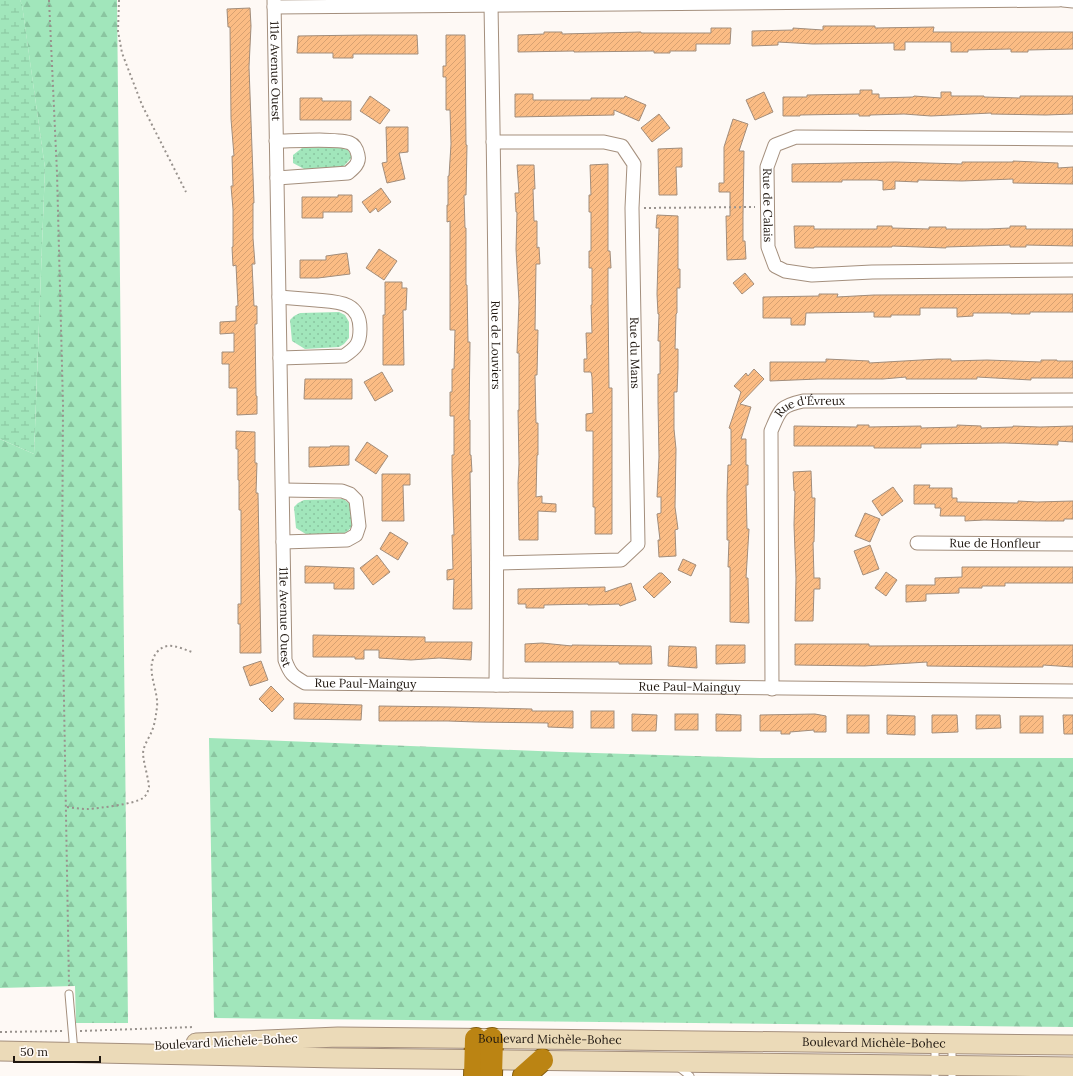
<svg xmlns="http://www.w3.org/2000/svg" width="1073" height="1076" font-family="Lora,serif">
  <defs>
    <pattern id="grass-dots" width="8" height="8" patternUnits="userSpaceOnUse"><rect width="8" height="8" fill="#a1e6bb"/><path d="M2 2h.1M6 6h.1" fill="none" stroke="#8ac5a0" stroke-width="1.8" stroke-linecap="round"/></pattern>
    <pattern id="forest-firs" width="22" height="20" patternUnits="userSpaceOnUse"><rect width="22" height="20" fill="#a1e6bb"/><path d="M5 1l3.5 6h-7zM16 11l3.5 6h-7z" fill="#8ac5a0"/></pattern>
    <pattern id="wetland-marsh" width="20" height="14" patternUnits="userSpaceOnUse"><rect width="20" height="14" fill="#a1e6bb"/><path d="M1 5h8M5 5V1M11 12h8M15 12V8" fill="none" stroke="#8ac5a0"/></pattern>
    <pattern id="building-hatch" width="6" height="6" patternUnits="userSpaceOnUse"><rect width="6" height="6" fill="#fbbc84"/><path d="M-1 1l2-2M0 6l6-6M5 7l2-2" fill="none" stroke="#d7a171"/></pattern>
  </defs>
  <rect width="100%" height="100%" fill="#fef9f5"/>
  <g fill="url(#grass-dots)">
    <polygon points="341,146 348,150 352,157 344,166 339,168 306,170 293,163 293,155 302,148"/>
    <polygon points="339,312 345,315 349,322 349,338 344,344 339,347 305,349 292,341 290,320 294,316 300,313"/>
    <path d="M343,499C355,506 353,512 353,525L348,531L343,534L309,536L296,528L294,507L298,503L304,500Z"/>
  </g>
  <g fill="url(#forest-firs)">
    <polygon points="20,0 117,0 128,1023 76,1023 75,986 0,988 0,439 34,454 45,168 22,5"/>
    <polygon points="209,738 562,752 760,758 1073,758 1073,1027 214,1018"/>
  </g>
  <polygon fill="url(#wetland-marsh)" points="0,0 20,0 22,4 45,168 34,454 0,439"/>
  <g fill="url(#building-hatch)" stroke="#a28d7b">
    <polygon points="250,8 251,26 249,67 254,203 253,203 253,238 255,264 252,264 254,306 257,306 257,324 255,324 256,396 257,396 257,414 237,415 237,388 229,388 229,364 222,364 222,352 234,352 234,333 220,334 220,322 236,321 236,306 238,306 236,265 233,266 232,247 233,247 233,209 231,186 233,186 232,156 234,156 231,119 230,27 228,27 227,9"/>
    <polygon points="823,26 875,26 875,28 934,27 933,32 1073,32 1073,49 1028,50 1028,52 1011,52 1011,49 968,50 968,52 951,52 951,42 905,42 905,50 894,50 894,43 813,44 778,42 778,45 752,46 752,31 793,30 793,28 823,30"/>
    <polygon points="711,28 731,28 730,44 696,44 696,51 670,51 670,53 654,53 654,51 574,52 574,51 518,52 518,35 544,34 544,32 562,32 562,34 641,32 641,33 711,33"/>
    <polygon points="365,35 417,35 418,54 353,54 353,58 333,58 333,53 297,53 298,36"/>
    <polygon points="446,35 465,35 466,145 467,145 466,195 464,195 465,228 466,228 466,285 467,285 468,342 470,342 469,420 470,420 470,455 471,455 472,472 470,472 472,609 453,609 454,579 447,580 447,570 453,569 452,535 454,535 452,472 452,455 454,455 454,416 450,416 450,392 452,392 452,369 454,369 455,330 450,330 450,221 447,222 447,205 448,205 448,176 449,176 451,144 450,110 446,110 446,77 443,77 443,66 446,66"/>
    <polygon points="860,90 872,90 872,94 879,94 879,98 913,97 914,96 941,98 941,92 951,92 951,96 984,96 984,97 1020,98 1020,96 1073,96 1073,114 1046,115 991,114 991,113 931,116 904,114 870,115 870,116 859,116 859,114 800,115 800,116 783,116 783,97 807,97 807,95 860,94"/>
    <polygon points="764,92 773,112 755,120 746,100"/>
    <polygon points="515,94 533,94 533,100 591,100 591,98 624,98 625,96 646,105 639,121 614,110 614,115 515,117"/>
    <polygon points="370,96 390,110 380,124 360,111"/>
    <polygon points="300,98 322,98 322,101 351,101 351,120 300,120"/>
    <polygon points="659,114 670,128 652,142 641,128"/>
    <polygon points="733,119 748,124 739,151 744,151 743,216 743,241 745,241 746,259 727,260 726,216 730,216 730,192 719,192 719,183 724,183 724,147"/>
    <polygon points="386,127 408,127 408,152 399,153 405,179 387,183 382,163 387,162"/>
    <polygon points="682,148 682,167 676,167 677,195 659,195 658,149"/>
    <polygon points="1013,161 1058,163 1058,168 1073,167 1073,184 1013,183 1013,179 962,181 918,180 918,182 895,181 895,189 883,190 883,181 877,180 842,180 842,182 792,182 792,164 895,162 962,164 962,162 1013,162"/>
    <polygon points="608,164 608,251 610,251 611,268 608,268 608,298 609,388 612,388 612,534 595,534 595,507 593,507 593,431 586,431 586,414 593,413 592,377 591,372 584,372 584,359 587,359 586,333 592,333 591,305 592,305 592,268 589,268 589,251 591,251 591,212 589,212 589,195 591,195 590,165"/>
    <polygon points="517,165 534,165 535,189 533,189 534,221 537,221 537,248 539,247 540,264 536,264 535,330 538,330 537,375 535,375 536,423 538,423 538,455 537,455 536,497 542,496 542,503 556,504 556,512 538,511 538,540 519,540 518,483 519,464 518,410 519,410 519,353 517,353 519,302 516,249 517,212 516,212 515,193 519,193"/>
    <polygon points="381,188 391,202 378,212 376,208 370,213 362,202"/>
    <polygon points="338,195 352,195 352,212 323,212 323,218 302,218 302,197 338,197"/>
    <polygon points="657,215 678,216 678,269 680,269 680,288 677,288 677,313 676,314 675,349 678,349 678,368 677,392 674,392 674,429 676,449 675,507 678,529 675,530 676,556 659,557 658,540 660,540 657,514 661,513 661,497 657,497 659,457 658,402 658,374 660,374 660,341 658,341 659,314 658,314 657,294 659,228 656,228"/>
    <polygon points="794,226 814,226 814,229 877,229 877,226 892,226 892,228 929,229 929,227 946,227 946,229 988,229 1010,228 1010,226 1026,226 1026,229 1073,229 1073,246 1026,245 1026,247 1010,247 1010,245 946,247 946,248 892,246 892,247 814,247 814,248 795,248"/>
    <polygon points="379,249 397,261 384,280 366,268"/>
    <polygon points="347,253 350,274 318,278 300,278 300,260 326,260 326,256"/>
    <polygon points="745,273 754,284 742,294 733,283"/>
    <polygon points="385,282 402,282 402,288 407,288 406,310 403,310 404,365 383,365 383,315 385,315"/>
    <polygon points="819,294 838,294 837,297 874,295 1073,294 1073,312 1030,312 1030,314 1011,314 1011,313 973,313 973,316 957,317 957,308 920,308 920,315 891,315 891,317 874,317 874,312 806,313 805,325 791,325 791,318 763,318 763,297 819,296"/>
    <polygon points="826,359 869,361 869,363 938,359 951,359 951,361 987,360 1041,362 1041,360 1057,360 1057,361 1073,361 1073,378 1031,378 1031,380 977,377 977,379 906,379 906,377 883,379 818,379 770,381 770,362 826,362"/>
    <polygon points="754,369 764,379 740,404 751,407 741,439 746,439 746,465 748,465 748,485 746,485 747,529 749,529 746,578 748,578 749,623 730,622 730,567 728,567 729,540 727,540 727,495 728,465 731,465 731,429 729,428 741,392 734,386 746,373 748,376"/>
    <polygon points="382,372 393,391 375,401 364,382"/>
    <polygon points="305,379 352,379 352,399 304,399"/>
    <polygon points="857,425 869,425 869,427 921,426 921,428 957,427 957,425 981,426 981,428 1013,427 1013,426 1040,427 1073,426 1073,442 1058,441 1058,445 1005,443 921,444 921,448 874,448 874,446 794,446 794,426 857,427"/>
    <polygon points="236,431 255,432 255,463 257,463 256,493 258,493 261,653 240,653 240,624 238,624 238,604 241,604 241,510 239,510 239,480 238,480 238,449 236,449"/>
    <polygon points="367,442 388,456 376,474 355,460"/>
    <polygon points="330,446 349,446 349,465 309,467 309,447 330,447"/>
    <polygon points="811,471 812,498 815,498 814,542 813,542 814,578 820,578 820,589 814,589 813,621 795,621 796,578 794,525 795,491 794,491 793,472"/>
    <polygon points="382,474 410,474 410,485 403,485 404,521 382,521"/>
    <polygon points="914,485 930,485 929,488 952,488 952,498 957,498 957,502 1018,503 1018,501 1037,502 1073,501 1073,519 1064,519 1064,521 1047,521 984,520 965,521 965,516 940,516 941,508 935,508 935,504 914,504"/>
    <polygon points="893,487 903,501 882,516 872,501"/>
    <polygon points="865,513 880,519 870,542 855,536"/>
    <polygon points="390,532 408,543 398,560 380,549"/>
    <polygon points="870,545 879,569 863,575 854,551"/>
    <polygon points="377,555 390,572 373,585 360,568"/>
    <polygon points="683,559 696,565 691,576 678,570"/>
    <polygon points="305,566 354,568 354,589 334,589 334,583 305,583"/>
    <polygon points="962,567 1073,567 1073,583 1005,583 1005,586 982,586 982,588 959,588 959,593 926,594 926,601 906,602 906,585 935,585 935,578 962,577"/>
    <polygon points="886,572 897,580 886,596 875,588"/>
    <polygon points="659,573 662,573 671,582 654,598 643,587"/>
    <polygon points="631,583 636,600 620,606 619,604 588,605 588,604 544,605 544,608 526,608 526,604 518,604 518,589 605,587 605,592"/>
    <polygon points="313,635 425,637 425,642 472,642 471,660 439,658 411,660 379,658 379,650 364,650 364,659 355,659 355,657 313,657"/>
    <polygon points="542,643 572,646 572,645 651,646 652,664 619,664 619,662 525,662 525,644"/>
    <polygon points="795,644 869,644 869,646 1073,645 1073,667 1043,665 1043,667 1008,667 927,666 927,662 864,666 795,665"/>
    <polygon points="716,645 745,645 745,663 716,664"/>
    <polygon points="669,646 696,647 697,668 668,666"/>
    <polygon points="261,661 268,680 250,686 243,667"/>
    <polygon points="271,686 284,699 272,712 259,699"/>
    <polygon points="294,703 362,705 361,720 294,719"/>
    <polygon points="379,706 451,707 532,709 532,711 573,711 573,728 548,727 548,723 476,722 448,721 379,721"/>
    <rect x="591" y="711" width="23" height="17"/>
    <polygon points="632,714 657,715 656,731 632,731"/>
    <rect x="675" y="714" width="23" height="16"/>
    <polygon points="716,714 741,715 741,731 716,731"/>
    <polygon points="815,714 826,716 826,732 814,732 814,730 790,732 790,734 781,734 781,731 760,731 760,715"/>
    <rect x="847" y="715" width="22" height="18"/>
    <polygon points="887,715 915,716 915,735 887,734"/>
    <polygon points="932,715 957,715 958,732 932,733"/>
    <polygon points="976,715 1000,715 1001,728 976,729"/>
    <polygon points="1063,715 1073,715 1073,734 1064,734"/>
    <rect x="1020" y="716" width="23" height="17"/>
  </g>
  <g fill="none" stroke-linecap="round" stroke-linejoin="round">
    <g stroke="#a48f7d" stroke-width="9">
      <g id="lane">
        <polyline points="69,994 74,1052"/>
        <polyline points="677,1066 690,1076"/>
        <polyline points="935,1076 935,1043"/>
        <polyline points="952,1076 952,1045"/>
      </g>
    </g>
    <g stroke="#a48f7d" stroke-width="15">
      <g id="street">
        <path id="s1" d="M274,0L285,660C290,674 293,676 305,683L1073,691"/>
        <polyline points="1063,0 1073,1"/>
        <path id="s2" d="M491,5C495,232 498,458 496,685"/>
        <polyline points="274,7 1059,0"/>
        <path id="s3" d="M1073,139L796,137L775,145L767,167L768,247L775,266L785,271L812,275L872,272L1073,270"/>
        <path d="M276,141C290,141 340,138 350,143C355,145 357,150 358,155C360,163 354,168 348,173L277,178"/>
        <path id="s4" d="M493,142H604L622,146L634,164L632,208L638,544L621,560L497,563"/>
        <path d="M279,297C291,298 303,299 316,300C337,302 360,301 360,329C360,344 356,348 344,356L280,358"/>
        <polyline points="283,490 342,491 350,494 356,500 359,526 356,535 347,540 283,542"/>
        <path id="s5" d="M917,543L1073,544"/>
        <path id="s6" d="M772,689L771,431C780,410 780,406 803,401L1073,400"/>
      </g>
    </g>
    <g stroke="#a48f7d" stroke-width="21">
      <g id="secondary">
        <path id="s7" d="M196,1043L338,1037L1073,1045"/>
        <polyline points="0,1051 338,1058 1073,1067"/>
      </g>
    </g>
    <g stroke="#845e12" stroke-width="24">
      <g id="highway">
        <polyline points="475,1076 476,1039"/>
        <polyline points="491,1076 492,1039"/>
        <polyline points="524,1076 542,1060"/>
      </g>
    </g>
    <g stroke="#98928d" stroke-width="2" stroke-dasharray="2 3" stroke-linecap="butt">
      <polyline points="49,0 57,173 63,405 62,587 69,986"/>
      <polyline points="119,0 118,31 122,53 142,105 186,192"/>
      <polyline points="644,208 755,207"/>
      <path d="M67,807C74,808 81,809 88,809C100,808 135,804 143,798C147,795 148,791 149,787C148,776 144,765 143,754C143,746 149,738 152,731C155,723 156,715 157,707C159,689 143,667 158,651C168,641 180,648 192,652"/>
      <polyline points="80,1031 194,1027"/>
      <polyline points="0,1032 64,1031"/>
    </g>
    <use href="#lane" stroke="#fff" stroke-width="7"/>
    <use href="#street" stroke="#fff" stroke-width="13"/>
    <use href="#secondary" stroke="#ebdab8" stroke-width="19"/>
    <use href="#highway" stroke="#bb8413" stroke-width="22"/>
  </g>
  <g text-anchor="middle" stroke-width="3.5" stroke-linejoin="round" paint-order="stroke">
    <g font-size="12" fill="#1f1710" stroke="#fef9f5">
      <text dy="4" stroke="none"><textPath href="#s1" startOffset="71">111e Avenue Ouest</textPath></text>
      <text dy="4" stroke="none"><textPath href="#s3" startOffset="361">Rue de Calais</textPath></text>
      <text dy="4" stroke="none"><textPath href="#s2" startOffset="340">Rue de Louviers</textPath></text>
      <text dy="4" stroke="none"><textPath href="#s4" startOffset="340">Rue du Mans</textPath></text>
      <text dy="4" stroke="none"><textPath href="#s6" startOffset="311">Rue d'Évreux</textPath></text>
      <text dy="4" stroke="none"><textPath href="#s5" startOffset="78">Rue de Honfleur</textPath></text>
      <text dy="4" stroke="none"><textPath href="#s1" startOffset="617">111e Avenue Ouest</textPath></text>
      <text dy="4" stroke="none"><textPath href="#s1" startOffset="752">Rue Paul-Mainguy</textPath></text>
      <text dy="4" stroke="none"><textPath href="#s1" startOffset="1076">Rue Paul-Mainguy</textPath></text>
      <text dy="4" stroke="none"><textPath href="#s7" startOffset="354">Boulevard Michèle-Bohec</textPath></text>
      <text transform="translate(226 1042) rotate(-3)" y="4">Boulevard Michèle-Bohec</text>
      <text dy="4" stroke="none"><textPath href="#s7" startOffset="678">Boulevard Michèle-Bohec</textPath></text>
    </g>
  </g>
  <path d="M14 1056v6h86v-6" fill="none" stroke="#1f1710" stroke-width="2"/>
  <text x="20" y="1056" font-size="12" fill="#1f1710" stroke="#fef9f5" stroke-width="3" paint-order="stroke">50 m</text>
</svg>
